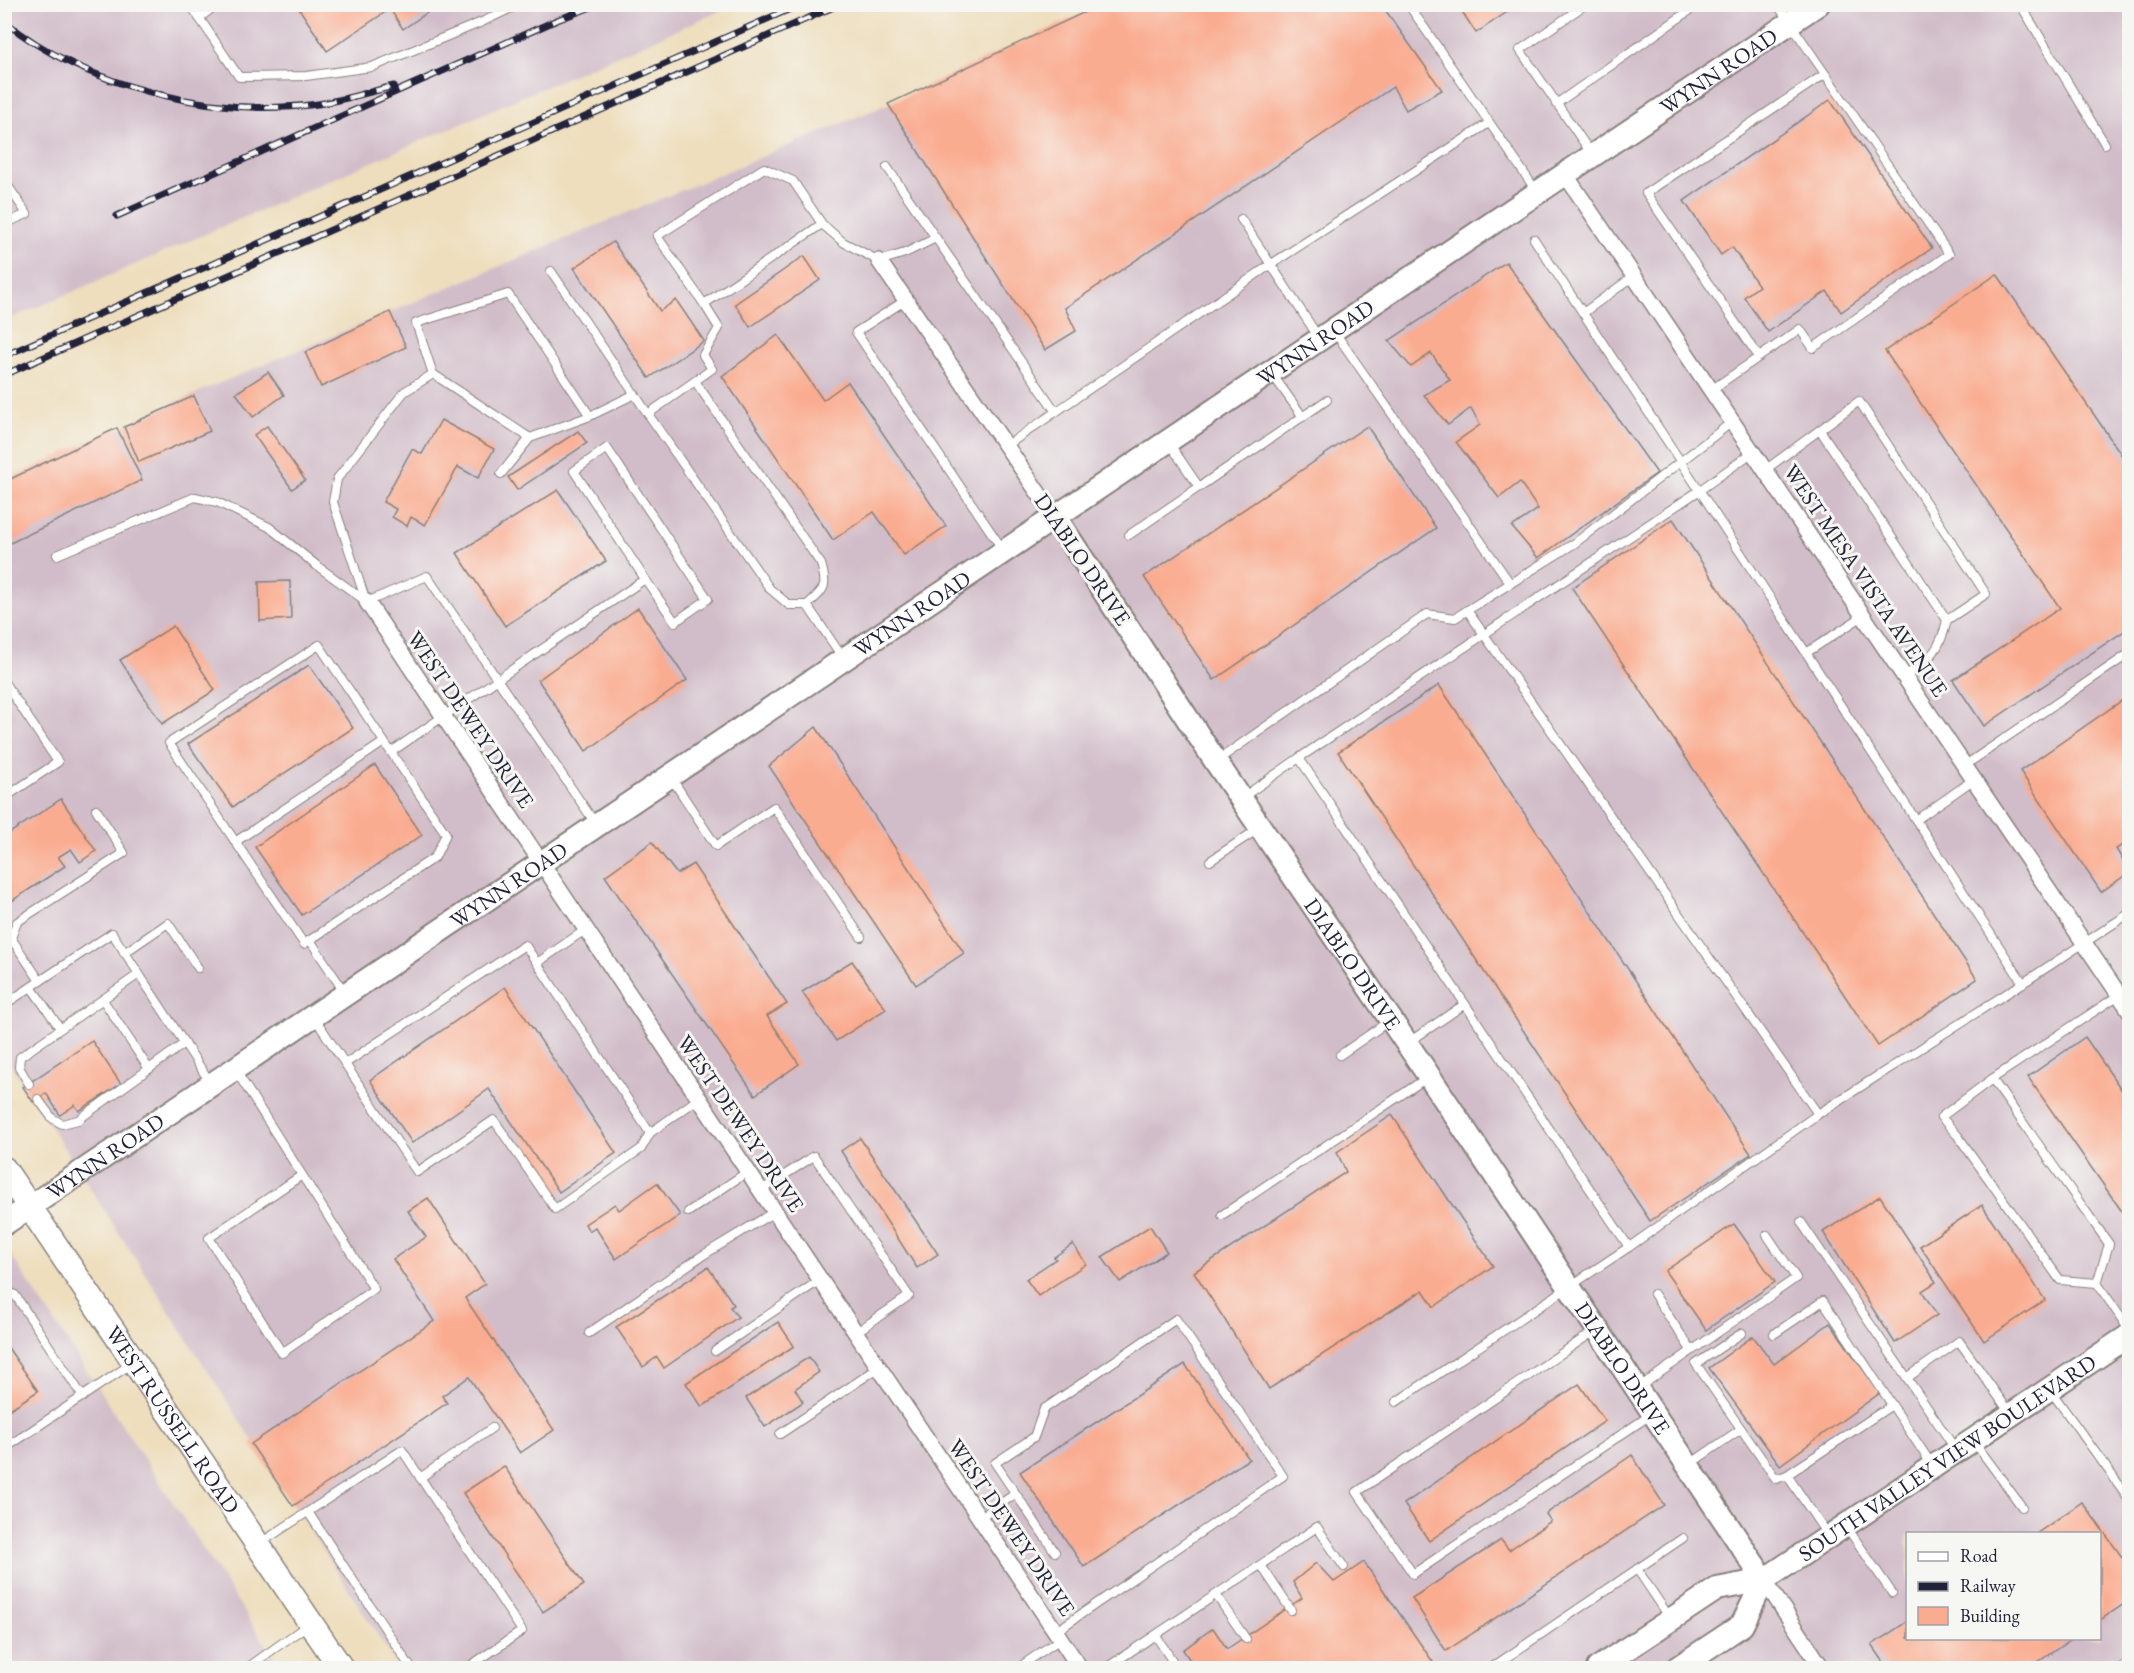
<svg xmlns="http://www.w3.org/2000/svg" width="2134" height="1673" font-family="'EB Garamond',serif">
  <rect width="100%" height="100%" fill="#f6f6f2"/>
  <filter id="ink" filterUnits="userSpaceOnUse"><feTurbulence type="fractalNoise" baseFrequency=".0167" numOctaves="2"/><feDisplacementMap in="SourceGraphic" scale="12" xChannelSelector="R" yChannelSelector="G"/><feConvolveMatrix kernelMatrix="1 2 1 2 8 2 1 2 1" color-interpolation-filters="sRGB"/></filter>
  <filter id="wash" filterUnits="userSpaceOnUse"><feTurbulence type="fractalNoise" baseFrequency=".008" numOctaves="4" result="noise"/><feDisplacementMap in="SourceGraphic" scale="24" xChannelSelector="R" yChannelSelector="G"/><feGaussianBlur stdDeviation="1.35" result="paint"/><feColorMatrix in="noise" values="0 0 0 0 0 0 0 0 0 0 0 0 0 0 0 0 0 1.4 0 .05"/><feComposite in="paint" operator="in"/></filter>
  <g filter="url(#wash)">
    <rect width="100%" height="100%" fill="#eedebd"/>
    <g fill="#d1bdc9" fill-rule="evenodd">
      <polygon points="5,5 734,5 5,321"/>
      <path d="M1104,5H2129V1668H399L5,1056L4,481L208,388L888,104ZM1908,1534H2100V1638H1908Z"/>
      <polygon points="5,1246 281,1668 5,1668"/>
    </g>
    <g id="blocks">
      <g fill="#faac90">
        <polygon points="296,4 440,4 403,29 390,9 327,51"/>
        <polygon points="1102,4 1381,4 1442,90 1406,110 1393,87 1065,308 1076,331 1045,350 888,104"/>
        <polygon points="1457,4 1519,4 1476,33"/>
        <polygon points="1830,100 1932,248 1841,312 1827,291 1768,332 1744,297 1759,286 1732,247 1721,255 1684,201"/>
        <polygon points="613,242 660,311 676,300 704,341 649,378 574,268"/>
        <polygon points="804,256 820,280 750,327 735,304"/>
        <polygon points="1506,262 1657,473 1538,558 1512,527 1538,509 1520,482 1499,498 1456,442 1480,425 1471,408 1448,425 1424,395 1450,380 1431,353 1411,367 1389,341"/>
        <polygon points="1997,274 2130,467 2130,627 1984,726 1953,680 2060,608 1885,351"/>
        <polygon points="390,312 406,347 321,387 305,352"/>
        <polygon points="778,335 823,400 848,382 946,526 904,555 874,512 833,540 722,376"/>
        <polygon points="268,372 284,395 253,417 236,393"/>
        <polygon points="194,396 210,431 139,462 124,427"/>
        <polygon points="441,420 494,449 478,478 458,467 425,525 411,517 407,526 392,517 396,509 383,502 412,449 422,454"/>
        <polygon points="267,426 305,480 292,489 254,435"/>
        <polygon points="1367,426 1436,528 1214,680 1144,577"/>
        <polygon points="117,428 142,480 4,546 4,482"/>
        <polygon points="578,431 587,443 517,490 508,477"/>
        <polygon points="558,490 606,561 505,626 457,553"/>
        <polygon points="1673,519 1977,979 1878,1046 1820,958 1572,588"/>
        <polygon points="290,581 291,619 260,621 259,582"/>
        <polygon points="638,608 687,680 586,751 538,680"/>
        <polygon points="173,626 215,690 162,724 120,660"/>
        <polygon points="309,665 353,728 233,807 188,744"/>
        <polygon points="1439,685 1751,1154 1650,1221 1338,752"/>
        <polygon points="2130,695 2130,841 2116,849 2130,872 2101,892 2020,771"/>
        <polygon points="816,727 964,953 916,985 769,766"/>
        <polygon points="375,765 422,835 302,915 255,847"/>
        <polygon points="61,799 96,851 80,862 71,849 58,857 65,866 4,906 4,837"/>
        <polygon points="652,842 677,874 693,864 787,1004 767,1016 799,1064 755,1095 605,876"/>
        <polygon points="852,961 886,1009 836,1041 802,992"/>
        <polygon points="505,987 616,1153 559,1192 489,1089 412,1143 370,1080"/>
        <polygon points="2085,1037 2130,1102 2130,1223 2028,1077"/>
        <polygon points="92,1041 121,1084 79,1111 75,1105 60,1115 46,1093 33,1102 23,1087"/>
        <polygon points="1392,1115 1493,1266 1434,1307 1423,1290 1269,1389 1194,1272 1346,1172 1337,1152"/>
        <polygon points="860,1138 938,1254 917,1268 841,1151"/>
        <polygon points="657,1183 680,1215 616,1259 595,1227 589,1231 585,1224 615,1204 619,1210"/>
        <polygon points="1880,1196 1936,1282 1922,1291 1937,1315 1895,1343 1823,1232"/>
        <polygon points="428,1198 485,1284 465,1298 554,1430 520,1453 469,1377 442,1396 447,1403 293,1506 251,1444 434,1321 393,1259 426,1237 408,1211"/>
        <polygon points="1982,1205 2045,1300 1984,1341 1920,1246"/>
        <polygon points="1734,1224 1775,1282 1706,1330 1665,1271"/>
        <polygon points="1150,1226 1167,1252 1120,1282 1102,1257"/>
        <polygon points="1073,1244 1086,1264 1038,1296 1026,1279 1056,1259 1054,1257"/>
        <polygon points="708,1267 734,1305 730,1307 738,1317 664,1368 657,1357 643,1367 616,1327"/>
        <polygon points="778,1322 794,1346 702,1407 686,1383"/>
        <polygon points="1830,1323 1880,1393 1780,1465 1709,1368 1753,1336 1774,1364"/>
        <polygon points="4,1342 38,1391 4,1413"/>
        <polygon points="809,1357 819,1372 795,1389 803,1402 765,1427 746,1398"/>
        <polygon points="1185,1364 1249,1459 1084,1567 1020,1472"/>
        <polygon points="1579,1384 1605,1421 1429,1541 1404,1504"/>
        <polygon points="1632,1455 1664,1505 1446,1651 1412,1598 1501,1540 1509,1550 1551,1521 1546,1514"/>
        <polygon points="504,1466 584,1585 543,1612 463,1493"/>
        <polygon points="2082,1502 2130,1568 2130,1600 2100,1620 2100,1534 2036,1534"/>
        <polygon points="1364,1562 1433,1662 1424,1668 1190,1668 1194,1666 1183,1650 1213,1628 1227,1649 1302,1598 1293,1582 1316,1563 1334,1582"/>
        <polygon points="1908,1621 1908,1638 2073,1638 2029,1668 1888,1668 1872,1645"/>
      </g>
    </g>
  </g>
  <g filter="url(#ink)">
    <use href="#blocks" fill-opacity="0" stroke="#88807c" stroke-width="1.5"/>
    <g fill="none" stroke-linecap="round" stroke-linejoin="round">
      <g stroke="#88807c" stroke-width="10">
        <g id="lane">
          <polyline points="190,4 239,77 306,76 372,67 482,22 520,4"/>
          <polyline points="1408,4 1537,192"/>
          <polyline points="1586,4 1520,50 1591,153"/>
          <polyline points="2020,4 2105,144"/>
          <polyline points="199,18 218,4"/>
          <polyline points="1556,104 1699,4"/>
          <polyline points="887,167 1056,412"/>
          <polyline points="4,180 27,214 4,224"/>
          <polyline points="1241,219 1319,338"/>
          <polyline points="822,224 704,304 657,236 764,168 793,181 822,224 843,242 879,261 905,253 936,238"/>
          <polyline points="1534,239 1583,313 1634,276"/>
          <polyline points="551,271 648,414 712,369 703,355 719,328 704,304"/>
          <polyline points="906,300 856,332 1003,550"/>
          <polyline points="1583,313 2023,983 2130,913"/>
          <polyline points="1334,331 1510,583"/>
          <polyline points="1759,357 1646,193 1825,74"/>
          <polyline points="1272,374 1303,417"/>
          <polyline points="1711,390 1800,329 1813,348 1949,254 1777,4"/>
          <path d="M648,414L770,589L789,605H807C825,589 828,587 821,564L695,381"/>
          <polyline points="590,416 508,294 416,323 433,374 530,438 590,416 635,394"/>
          <polyline points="1169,443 1199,487 1327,400"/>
          <polyline points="1006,446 1270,265 1489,123"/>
          <polyline points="1765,470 1859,401 1986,594 1947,620 1820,430"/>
          <polyline points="501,474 530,438"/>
          <polyline points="1129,535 1199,487"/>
          <polyline points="57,555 195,497 217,502 269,527 316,565 367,602"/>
          <polyline points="366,601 333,502 337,479 404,392 433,374"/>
          <polyline points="367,602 427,576 595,823"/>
          <polyline points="807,605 843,658"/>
          <polyline points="1467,610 1818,1114 2023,983"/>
          <polygon points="319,645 446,834 435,857 304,944 169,743"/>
          <polyline points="1806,653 1863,616"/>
          <path d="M1904,677C1930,658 1940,652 1947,620"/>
          <polyline points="4,682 58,762 4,798"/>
          <polyline points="391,752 645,579 574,471 607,448 708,599 675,622 645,579"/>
          <polyline points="1299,758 1700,490 1753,452"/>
          <polyline points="1218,760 1427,614 1455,618 1575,543 1732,422"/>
          <polyline points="1964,766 2130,653"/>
          <polyline points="672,779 716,846 774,807 861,937"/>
          <polyline points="1243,797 1299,758 1629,1247 1818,1114"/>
          <polyline points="1916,820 1973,780"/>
          <polyline points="235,842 384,742"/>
          <polyline points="1210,861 1258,829"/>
          <polyline points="585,930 537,963 650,1133 698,1099"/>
          <polyline points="310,940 345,993"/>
          <polyline points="124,953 168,923 198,968"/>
          <polyline points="40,981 11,938 17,922 124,853 96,809"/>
          <polyline points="31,987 60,1028"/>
          <polyline points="2119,995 1992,1079 2109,1244 2097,1283 2130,1331"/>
          <polyline points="103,1000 149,1069"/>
          <polyline points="4,1005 112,933 210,1082"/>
          <polyline points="314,1017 417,1172 494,1120 555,1209 641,1149 650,1133"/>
          <polyline points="1409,1042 1465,1004"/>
          <polyline points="1340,1055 1389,1021"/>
          <polyline points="346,1063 525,945 537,963"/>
          <polyline points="236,1071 302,1175 209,1238 282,1353 374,1289 302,1175"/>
          <polyline points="1992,1079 1941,1117 1958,1136 2060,1280 2097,1283"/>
          <polyline points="29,1084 19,1067 20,1057 139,974"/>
          <polyline points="38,1099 52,1118 62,1124 78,1120 185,1043"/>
          <polyline points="760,1191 814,1156 909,1296 855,1333"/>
          <polyline points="688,1212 747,1172"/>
          <polyline points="1222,1215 1428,1077"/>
          <polyline points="1801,1222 1956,1450"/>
          <polyline points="4,1289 15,1295 83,1397"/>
          <polyline points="1654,1294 1691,1350"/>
          <polyline points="1596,1330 1357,1492 1413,1574 1652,1414"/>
          <polyline points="589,1333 700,1257 774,1212"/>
          <polyline points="1742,1333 1696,1364 1776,1479 1787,1475"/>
          <polyline points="1774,1334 1823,1301 1932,1465"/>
          <polyline points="715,1351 820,1280"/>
          <polyline points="1907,1378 1959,1341 2010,1413"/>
          <polyline points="1638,1388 1796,1278 1767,1235"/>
          <polyline points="2050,1390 2130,1500"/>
          <polyline points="1396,1402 1629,1247"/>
          <polyline points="780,1434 878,1368"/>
          <polyline points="1975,1443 2022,1507"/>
          <polyline points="4,1449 131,1364"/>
          <polyline points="1690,1464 1741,1429"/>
          <polyline points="420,1478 492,1428"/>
          <polyline points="308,1512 411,1668"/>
          <polyline points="979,1518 1015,1494"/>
          <polyline points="1846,1526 1892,1593"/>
          <polyline points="1828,1536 1787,1475 1892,1405"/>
          <polyline points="259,1544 402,1450 522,1631 467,1668"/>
          <polyline points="1055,1552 995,1463 1034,1437 1044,1409 1176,1319 1283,1476 1055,1632"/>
          <polyline points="1261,1565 1291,1610"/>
          <polyline points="1637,1569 1670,1618"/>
          <polyline points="1216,1595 1246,1639"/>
          <polyline points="1156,1636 1177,1668"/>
          <polyline points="226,1668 233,1668"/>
          <polyline points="247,1668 309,1624"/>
          <polyline points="1018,1668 1060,1639"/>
          <polyline points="1106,1668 1317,1527 1344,1567"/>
          <polyline points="1491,1668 1683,1538"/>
          <polyline points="2120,1668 2130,1662"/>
        </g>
      </g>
      <g stroke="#88807c" stroke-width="18">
        <g id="street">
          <polyline points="1565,174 2130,1011"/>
          <polyline points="879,261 1055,517"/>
          <polyline points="367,602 1080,1668"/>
          <polyline points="1764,1580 1822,1668"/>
        </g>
      </g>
      <g stroke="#88807c" stroke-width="26">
        <g id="secondary">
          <path id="s1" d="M1055,517L1216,762L1429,1076L1764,1580"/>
          <path id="s2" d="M4,1224L1818,4"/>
          <path id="s3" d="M1598,1668L1717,1589L1764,1580L2130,1335"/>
          <polyline points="1677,1668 1742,1625 1764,1580"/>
        </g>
      </g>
      <g stroke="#88807c" stroke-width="27">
        <g id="primary">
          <path id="s4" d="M4,1169L341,1668"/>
        </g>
      </g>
      <use href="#lane" stroke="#fff" stroke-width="8"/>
      <use href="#street" stroke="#fff" stroke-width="15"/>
      <use href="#secondary" stroke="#fff" stroke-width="22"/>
      <use href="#primary" stroke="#fff" stroke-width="24"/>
      <g stroke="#22223b" stroke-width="7">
        <g id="rail">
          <path d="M4,21C87,88 214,118 318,104C344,100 369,92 394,86"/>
          <polyline points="117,216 557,20 599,4"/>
          <polyline points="4,356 801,4"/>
          <polyline points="4,375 840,4"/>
        </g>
      </g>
      <use href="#rail" stroke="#f6f6f2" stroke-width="4.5" stroke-dasharray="14" stroke-linecap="butt"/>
    </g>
  </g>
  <g text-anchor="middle" stroke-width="6" stroke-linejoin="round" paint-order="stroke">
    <g font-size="22" fill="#22223b" stroke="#f6f6f2">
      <text dy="8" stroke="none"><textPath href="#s2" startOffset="2066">WYNN ROAD</textPath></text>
      <text dy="8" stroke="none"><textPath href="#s2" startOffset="1580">WYNN ROAD</textPath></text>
      <text transform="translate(1083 559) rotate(56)" y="8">DIABLO DRIVE</text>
      <text transform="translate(1866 580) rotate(56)" y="8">WEST MESA VISTA AVENUE</text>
      <text dy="8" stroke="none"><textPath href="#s2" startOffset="1094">WYNN ROAD</textPath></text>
      <text transform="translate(471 719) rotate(56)" y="8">WEST DEWEY DRIVE</text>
      <text dy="8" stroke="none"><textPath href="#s2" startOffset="608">WYNN ROAD</textPath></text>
      <text dy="8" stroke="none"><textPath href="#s1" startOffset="537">DIABLO DRIVE</textPath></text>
      <text transform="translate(741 1123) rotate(56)" y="8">WEST DEWEY DRIVE</text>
      <text dy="8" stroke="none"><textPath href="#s2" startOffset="122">WYNN ROAD</textPath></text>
      <text dy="8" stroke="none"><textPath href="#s1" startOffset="1023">DIABLO DRIVE</textPath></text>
      <text dy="8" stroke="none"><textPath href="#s4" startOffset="302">WEST RUSSELL ROAD</textPath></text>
      <text dy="8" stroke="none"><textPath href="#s3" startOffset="411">SOUTH VALLEY VIEW BOULEVARD</textPath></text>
      <text transform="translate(1012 1527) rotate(56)" y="8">WEST DEWEY DRIVE</text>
    </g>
  </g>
  <rect width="2134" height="1673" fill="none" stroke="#f6f6f2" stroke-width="24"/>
  <rect x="1906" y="1532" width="195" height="108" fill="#f6f6f2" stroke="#a1a1a9" stroke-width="1.5"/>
  <rect x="1918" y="1552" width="30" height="9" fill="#ffffff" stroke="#a1a1a9" stroke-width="1.5"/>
  <text x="1960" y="1562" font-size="18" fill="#22223b">Road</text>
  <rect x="1918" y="1582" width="30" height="9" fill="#22223b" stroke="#a1a1a9" stroke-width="1.5"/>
  <text x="1960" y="1592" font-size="18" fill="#22223b">Railway</text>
  <rect x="1918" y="1607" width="30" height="18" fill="#faac90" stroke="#a1a1a9" stroke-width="1.5"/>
  <text x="1960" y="1622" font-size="18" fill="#22223b">Building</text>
</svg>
